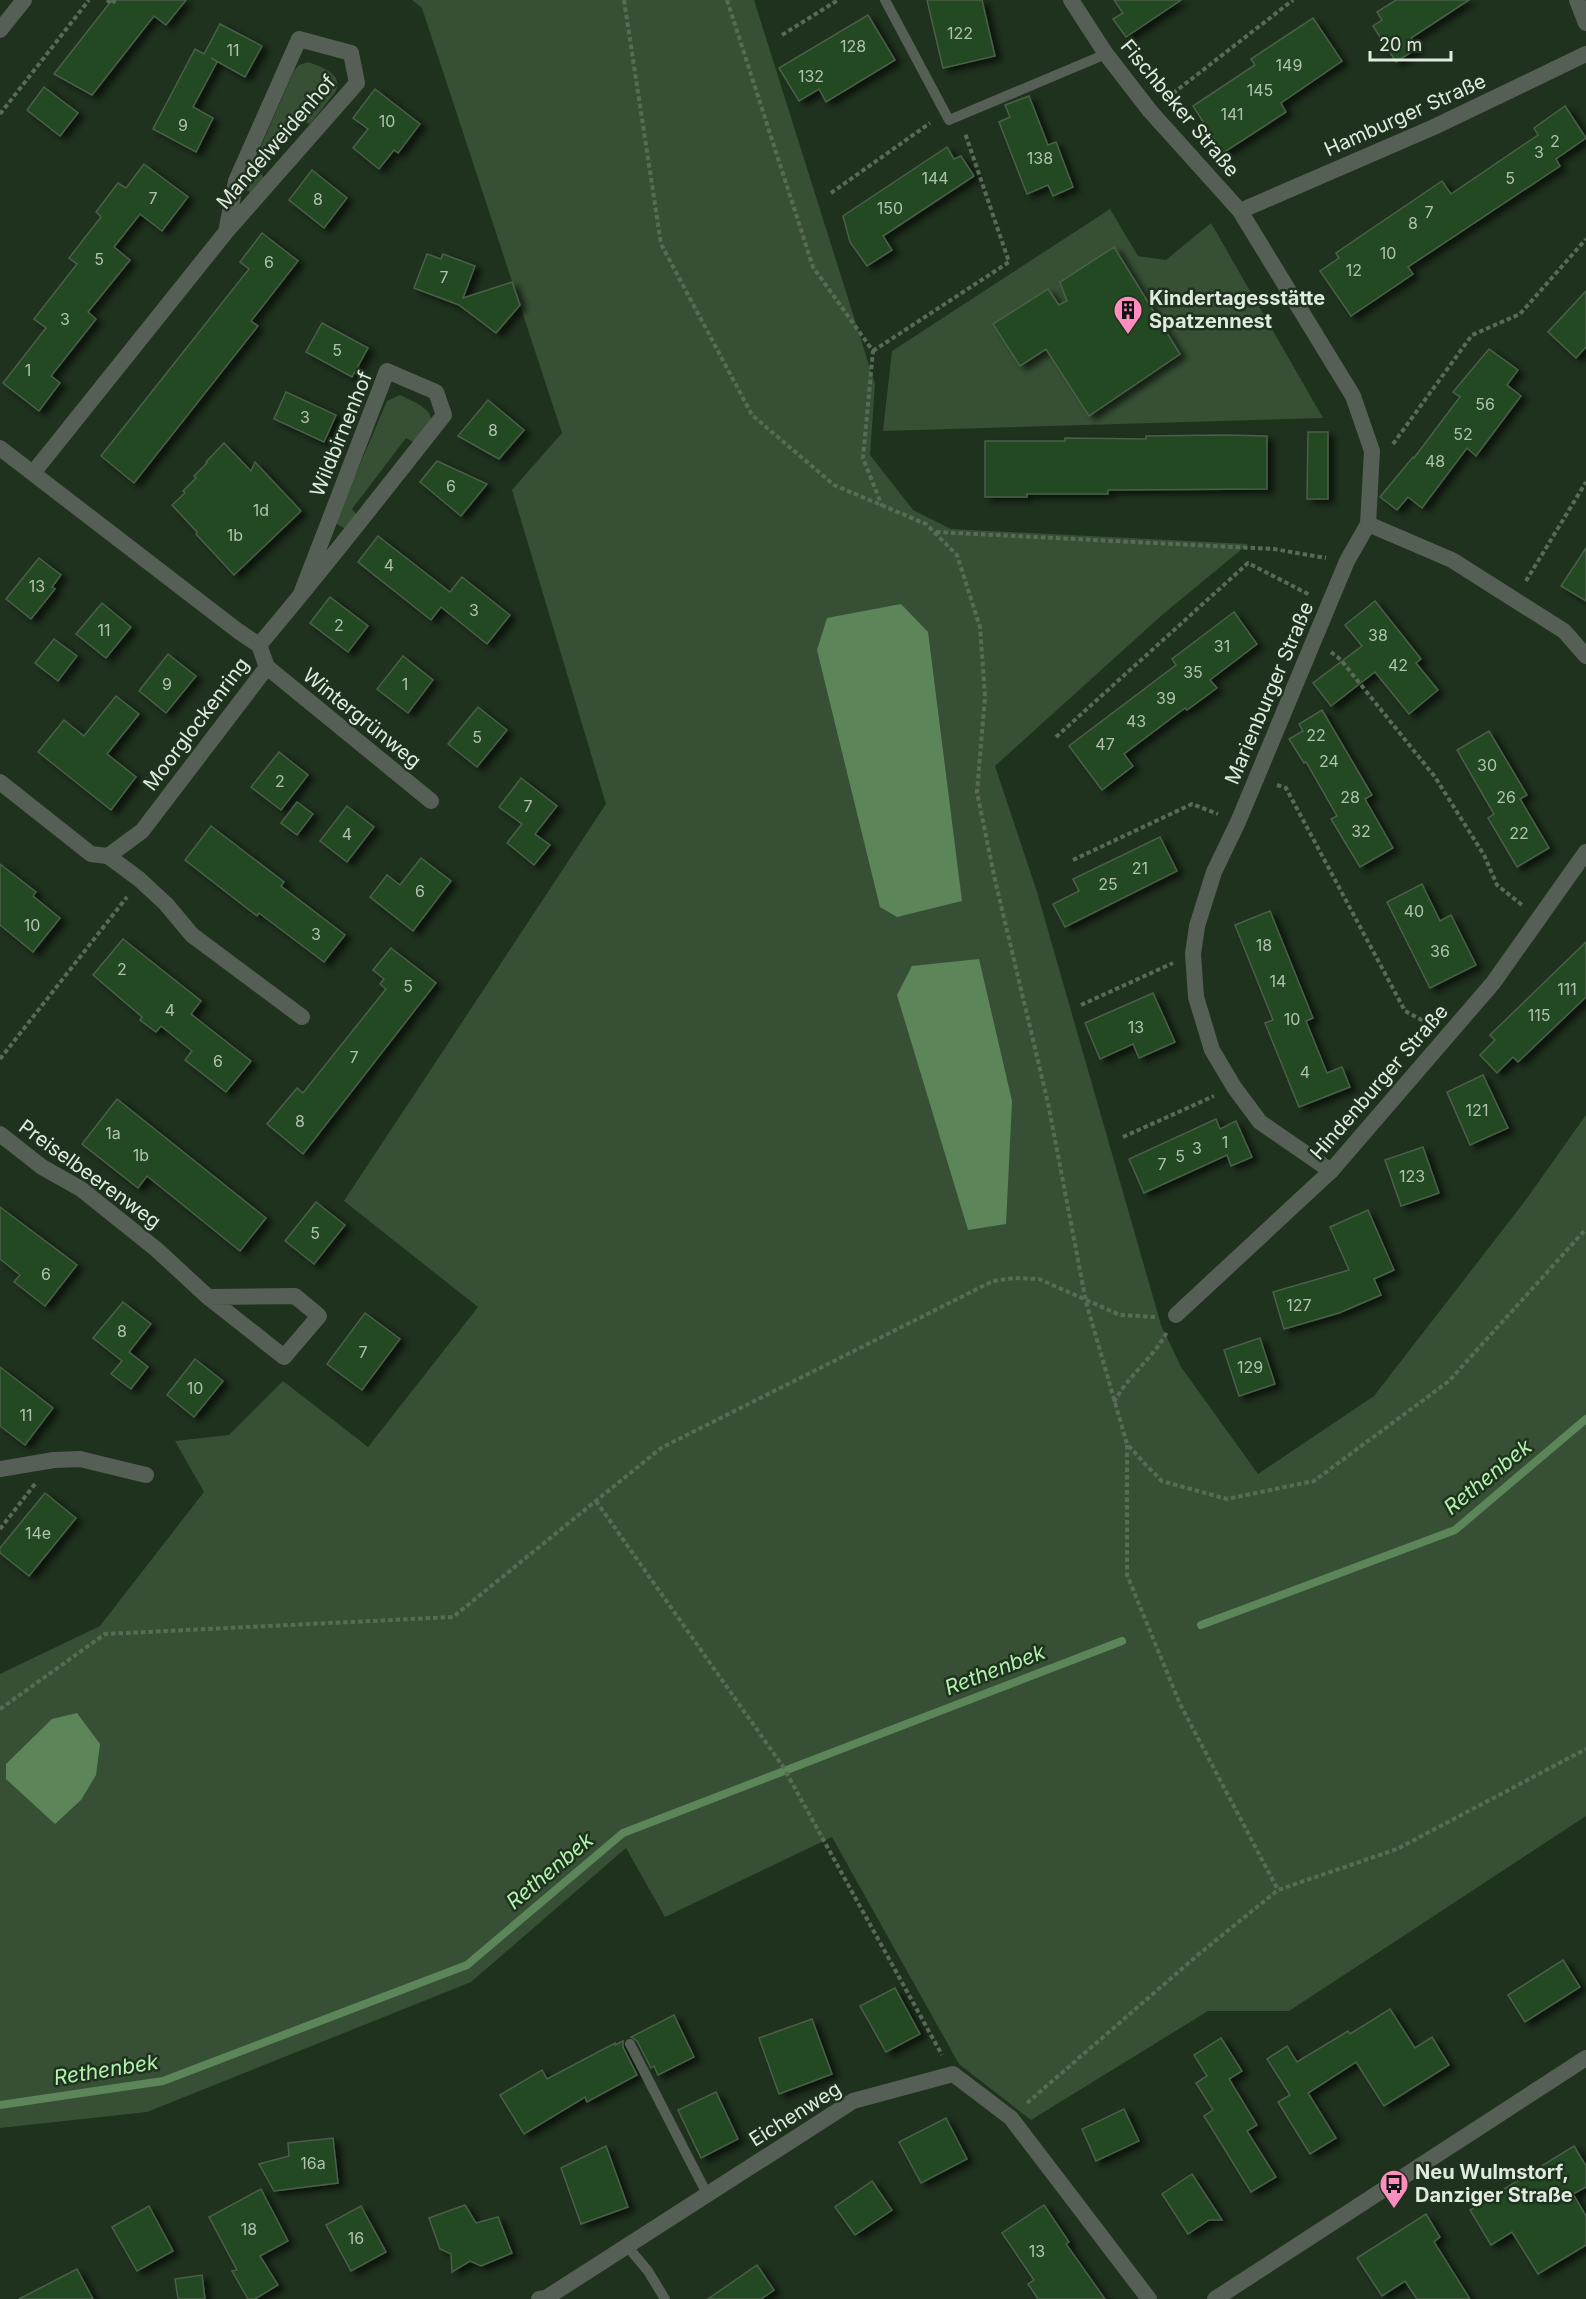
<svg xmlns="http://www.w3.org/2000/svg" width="1586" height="2299" font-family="Inter,sans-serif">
  <defs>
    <filter id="shadow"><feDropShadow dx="6" dy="4" stdDeviation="3" flood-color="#0009"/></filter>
  </defs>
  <rect width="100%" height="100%" fill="#1f321e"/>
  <g fill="#375035">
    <polygon points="412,0 754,0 875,384 870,455 913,510 951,529 1248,544 1162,615 995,766 1037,892 1161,1325 1181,1367 1258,1474 1374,1396 1525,1201 1586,1115 1586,1816 1289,2011 1208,2011 1031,2120 959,2064 832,1837 665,1917 626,1848 471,1982 147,2112 0,2128 0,1674 100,1626 204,1492 175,1441 229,1435 283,1381 368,1447 478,1307 344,1201 606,804 512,490 562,433 422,8"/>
    <path d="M308,62C321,67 343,73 336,91L310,124L300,120L260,172L266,181L254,195L243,187L294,71L299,65Z"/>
    <polygon points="1110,209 1138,256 1166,260 1211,223 1323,418 883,431 892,351"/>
    <path d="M400,395C409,400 436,409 430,423C427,429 418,436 414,442L406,438L352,509L358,516L346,529L335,523L387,401Z"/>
  </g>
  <g fill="#5c865a">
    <polygon points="901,604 928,632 962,901 897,917 880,907 817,650 827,618"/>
    <polygon points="979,959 1012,1101 1006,1224 968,1230 897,995 912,966"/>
    <polygon points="77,1713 100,1744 96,1775 81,1800 55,1824 6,1779 6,1764 52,1719"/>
  </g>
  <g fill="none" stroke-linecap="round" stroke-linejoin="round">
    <g stroke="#5c865a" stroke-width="8">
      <polyline points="1201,1625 1455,1530 1586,1419"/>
      <polyline points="0,2105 163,2081 467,1965 623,1833 1122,1641"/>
    </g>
  </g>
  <g fill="#214920" stroke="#4a5f48" stroke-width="1.5" filter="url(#shadow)">
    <polygon points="112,0 186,0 166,25 154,16 92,95 54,74"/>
    <polygon points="927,0 982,0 995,56 943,68"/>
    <polygon points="1114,0 1181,0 1126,37 1113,19 1123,13"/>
    <polygon points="1396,0 1469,0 1411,38 1418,48 1396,62 1373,26 1382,20 1377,12"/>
    <polygon points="868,15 895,60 826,102 819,89 799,101 779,68"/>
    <polygon points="1313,18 1342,61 1281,103 1286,112 1223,153 1193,106 1255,65 1251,59"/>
    <polygon points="220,24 262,46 245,77 211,58 217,62 193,107 213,118 196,152 153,129 195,49 204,54"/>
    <polygon points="44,87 78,113 60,136 27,110"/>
    <polygon points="375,89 420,124 398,153 394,150 379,169 353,148 368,129 353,118"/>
    <polygon points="1029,96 1048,145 1056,142 1073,187 1053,196 1048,185 1027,194 999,122 1010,117 1005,105"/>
    <polygon points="1565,106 1586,138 1556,159 1560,166 1408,267 1413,274 1351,316 1320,271 1339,258 1336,253 1442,181 1451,194 1538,135 1534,128"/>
    <polygon points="947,147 954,159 961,156 974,176 883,236 892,250 867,266 850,242 843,216"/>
    <polygon points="144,164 188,197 162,231 140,214 114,247 130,260 88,312 96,319 51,376 60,383 39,411 3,383 46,328 34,319 77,264 69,258 101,217 96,212 118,183 126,188"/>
    <polygon points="312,170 347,198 324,228 289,200"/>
    <polygon points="262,233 298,261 251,321 258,326 134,483 101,456 249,269 240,262"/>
    <polygon points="1114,247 1180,354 1089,416 1046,349 1020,366 993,324 1048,289 1059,305 1067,301 1060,282"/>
    <polygon points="427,254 441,259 443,254 475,266 463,298 512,282 520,305 496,333 459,305 414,288"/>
    <polygon points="1586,291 1586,347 1576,358 1548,332"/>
    <polygon points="322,323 368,348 352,377 306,352"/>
    <polygon points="1489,349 1518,370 1507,385 1521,396 1476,456 1467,448 1422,508 1408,497 1397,510 1380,497 1413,457 1414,458 1460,397 1453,392"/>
    <polygon points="286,392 336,415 324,442 274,419"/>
    <polygon points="488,400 524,430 499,459 458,436"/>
    <polygon points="1308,432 1328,432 1328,499 1307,499"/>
    <polygon points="1224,435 1267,436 1267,489 1108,490 1108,494 1027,494 1027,497 985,497 985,441 1065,441 1065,438 1146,439 1146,436"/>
    <polygon points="224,443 251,471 255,462 301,511 234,575 196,534 197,532 172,505 185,493 183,491 196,478 194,476 207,463 206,462"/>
    <polygon points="437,461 487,484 461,516 420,482"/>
    <polygon points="378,536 450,592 462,577 510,615 487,644 441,607 431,620 358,562"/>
    <polygon points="1586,548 1586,601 1561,586"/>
    <polygon points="39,558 61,575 52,587 55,589 31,619 6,599"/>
    <polygon points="330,597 368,626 348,652 310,623"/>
    <polygon points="1375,601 1421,659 1416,663 1438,690 1409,714 1375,672 1331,706 1313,683 1362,646 1345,625"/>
    <polygon points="102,603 131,627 106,658 76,634"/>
    <polygon points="1234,612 1257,644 1210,680 1217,688 1187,710 1185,708 1124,754 1133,766 1102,790 1069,746 1176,665 1172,659"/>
    <polygon points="54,639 77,656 58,681 35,663"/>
    <polygon points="168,654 196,676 166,713 139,691"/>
    <polygon points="403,656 433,680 408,713 377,689"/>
    <polygon points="116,696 139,714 107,754 136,777 111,810 38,752 64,720 84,736"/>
    <polygon points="478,707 507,730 477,767 448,744"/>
    <polygon points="1322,710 1372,795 1365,799 1393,848 1360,867 1331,819 1337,816 1306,762 1304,763 1289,739 1303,731 1299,724"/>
    <polygon points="1489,731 1527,795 1520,799 1549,848 1517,867 1488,818 1494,814 1457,750"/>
    <polygon points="279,752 308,775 281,810 251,787"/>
    <polygon points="521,778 557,806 535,834 550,845 534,865 507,843 522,824 499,807"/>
    <polygon points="297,802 313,814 297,835 281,823"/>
    <polygon points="347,806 374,827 347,862 320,841"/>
    <polygon points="211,826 284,882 281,886 345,935 324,962 259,913 257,916 185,860"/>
    <polygon points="1160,837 1177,871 1065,927 1053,904 1079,891 1073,879"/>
    <polygon points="421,858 451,881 413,931 370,897 387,875 400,885"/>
    <polygon points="0,864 36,892 33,896 60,918 33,952 0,925"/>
    <polygon points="1422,884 1440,921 1451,915 1476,965 1430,988 1387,902"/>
    <polygon points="1270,911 1313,1018 1306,1021 1327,1073 1342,1067 1350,1087 1299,1107 1265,1023 1273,1020 1235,925"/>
    <polygon points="123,939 201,1001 191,1014 251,1061 226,1092 185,1060 192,1051 161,1026 156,1032 140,1020 142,1017 93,975"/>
    <polygon points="1586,942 1586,997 1518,1062 1513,1057 1497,1073 1480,1055 1495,1040 1490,1035"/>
    <polygon points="391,948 436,983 303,1154 267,1124 297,1088 303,1093 386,989 380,984 384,979 373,970"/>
    <polygon points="1153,993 1175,1042 1139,1058 1133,1044 1100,1059 1085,1023"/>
    <polygon points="1483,1075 1508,1128 1470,1145 1447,1092"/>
    <polygon points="117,1099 266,1218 240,1251 147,1176 138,1188 82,1144"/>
    <polygon points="1216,1119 1220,1129 1236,1121 1252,1157 1231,1166 1227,1155 1144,1193 1129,1159"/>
    <polygon points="1423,1147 1439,1193 1401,1206 1385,1160"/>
    <polygon points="316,1202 345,1225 314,1264 285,1241"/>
    <polygon points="0,1207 77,1265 45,1306 14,1282 20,1275 0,1259"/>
    <polygon points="1368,1210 1394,1270 1374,1279 1381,1295 1339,1313 1284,1329 1273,1292 1349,1270 1330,1227"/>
    <polygon points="123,1302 151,1324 129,1352 148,1367 131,1389 111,1374 122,1361 93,1338"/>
    <polygon points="365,1313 400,1339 362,1390 327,1364"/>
    <polygon points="1260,1338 1275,1384 1239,1396 1224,1350"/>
    <polygon points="195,1359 223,1381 194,1417 167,1395"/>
    <polygon points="0,1367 53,1408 25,1445 0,1426"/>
    <polygon points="45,1493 76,1518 29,1576 0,1553 0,1548"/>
    <polygon points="1563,1960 1580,1987 1525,2022 1508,1995"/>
    <polygon points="895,1988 920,2034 886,2052 860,2006"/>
    <polygon points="1390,2009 1415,2048 1432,2037 1449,2065 1384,2106 1356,2062 1308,2093 1336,2138 1310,2154 1278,2102 1290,2095 1267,2059 1287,2046 1297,2062 1348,2031 1350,2034"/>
    <polygon points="674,2015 694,2057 658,2075 654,2066 651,2068 637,2041 631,2037"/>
    <polygon points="812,2019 832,2074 779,2094 759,2038"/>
    <polygon points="1221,2038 1242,2071 1229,2079 1257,2125 1247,2131 1276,2177 1251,2192 1204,2116 1213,2110 1196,2083 1207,2076 1194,2055"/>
    <polygon points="623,2041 623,2047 637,2075 587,2102 585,2097 524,2134 500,2095 542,2070 547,2079 615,2043 615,2045"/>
    <polygon points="716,2092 738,2139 701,2158 678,2110"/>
    <polygon points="1124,2109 1139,2141 1096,2161 1082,2129"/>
    <polygon points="946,2118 967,2159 921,2183 899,2142"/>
    <polygon points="333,2138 338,2183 274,2191 259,2164 289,2156 288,2143"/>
    <polygon points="606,2146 628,2207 581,2224 561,2168"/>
    <polygon points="1574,2146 1586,2166 1586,2187 1573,2194 1586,2216 1586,2245 1538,2274 1512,2232 1491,2245 1470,2210"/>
    <polygon points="1192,2174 1222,2220 1209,2220 1188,2234 1162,2194"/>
    <polygon points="872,2181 892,2210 855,2235 835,2207"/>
    <polygon points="261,2189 288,2241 260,2256 278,2285 255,2299 248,2299 232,2271 237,2270 209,2217"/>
    <polygon points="465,2205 476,2223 498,2217 512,2253 481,2266 470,2261 452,2272 451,2254 440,2249 429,2218"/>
    <polygon points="1044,2205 1069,2242 1066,2244 1105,2299 1038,2299 1028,2284 1034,2280 1002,2233"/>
    <polygon points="149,2206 173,2251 137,2271 112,2227"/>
    <polygon points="361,2206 386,2252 351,2271 326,2225"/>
    <polygon points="1426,2214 1440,2237 1434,2242 1470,2299 1417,2299 1405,2281 1382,2296 1357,2258"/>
    <polygon points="757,2265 774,2290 761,2299 708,2299"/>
    <polygon points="77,2269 93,2299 19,2299"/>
    <polygon points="202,2275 205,2299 178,2299 175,2279"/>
  </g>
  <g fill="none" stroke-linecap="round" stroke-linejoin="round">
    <g stroke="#596a58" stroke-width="4" stroke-dasharray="4.5 3" stroke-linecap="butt">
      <polyline points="107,0 112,4 115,0"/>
      <polyline points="624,0 661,244 752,415 834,485 926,524 957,555 980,627 985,697 977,792 995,880 1048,1103 1086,1302 1127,1444 1147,1466 1162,1481 1227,1499 1314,1481 1449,1381 1586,1229"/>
      <polyline points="727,0 813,267 873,351 863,458 882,506"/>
      <polyline points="782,35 838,0"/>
      <polyline points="1167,98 1293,0"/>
      <polyline points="0,114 89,0"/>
      <polyline points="831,193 930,123"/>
      <polyline points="873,351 1009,262 965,133"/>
      <polyline points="1393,444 1472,335 1520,314 1586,239"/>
      <polyline points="936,532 1274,549 1326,558"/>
      <polyline points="1526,581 1586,482"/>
      <polyline points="1331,652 1341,660 1435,777 1484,855 1497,885 1522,905"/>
      <polyline points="1056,737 1248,563 1310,595"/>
      <polyline points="1277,785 1286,788 1405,1011 1429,1024"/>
      <polyline points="1073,860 1192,804 1218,814"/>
      <polyline points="1081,1005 1173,963"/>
      <polyline points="0,1059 127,897"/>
      <polyline points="1123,1137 1214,1096"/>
      <path d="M1114,1402C1128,1376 1153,1358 1167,1332"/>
      <polyline points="1127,1445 1127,1575 1180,1704 1278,1890"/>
      <polyline points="596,1501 784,1768"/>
      <polyline points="0,1529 35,1484"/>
      <polyline points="0,1709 105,1634 453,1617 661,1448 993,1281 1014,1278 1039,1279 1120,1315 1157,1317"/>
      <polyline points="786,1772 942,2055"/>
      <polyline points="1027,2103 1199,1954 1278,1890 1397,1849 1586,1749"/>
    </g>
    <g stroke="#565f55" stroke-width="10">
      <polyline points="885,0 949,120 1106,54"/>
      <polyline points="630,2044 707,2194"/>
      <polyline points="627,2246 648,2271 665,2299"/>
    </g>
    <g stroke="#565f55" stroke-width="16">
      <polyline points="1071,0 1106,54 1150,111 1240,211 1353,396 1372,451 1368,524 1347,561 1238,822 1214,872 1197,926 1193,954 1196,997 1212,1050 1234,1087 1260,1122 1331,1171"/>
      <polyline points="1577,0 1586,23"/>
      <polyline points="0,30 24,0"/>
      <polyline points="1240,211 1434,127 1586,54"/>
      <polyline points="0,448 238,631 259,645 267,667 142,831 108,856 91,854 0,782"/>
      <polyline points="33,473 226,232 357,83 351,53 299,39 236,181 226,232"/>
      <polyline points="1368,524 1452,560 1564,631 1586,656"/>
      <path d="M259,645C323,570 383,492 444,415L436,392L387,371L301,594"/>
      <polyline points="267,667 431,801"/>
      <polyline points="108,856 139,879 166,904 192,935 302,1017"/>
      <polyline points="0,1134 42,1167 81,1189 156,1249 208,1297 284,1357 319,1316 295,1296 208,1297"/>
      <polyline points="1176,1315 1331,1171 1493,983 1586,852"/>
      <polyline points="0,1469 54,1460 80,1459 146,1475"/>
      <polyline points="539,2299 546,2298 853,2101 953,2074 1011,2118 1149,2299"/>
      <polyline points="1215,2299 1586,2058"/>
    </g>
  </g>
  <defs>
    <g id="building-pin" transform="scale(1.5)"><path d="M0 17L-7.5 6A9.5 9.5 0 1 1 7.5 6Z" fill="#fd8ebf" stroke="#1f321e"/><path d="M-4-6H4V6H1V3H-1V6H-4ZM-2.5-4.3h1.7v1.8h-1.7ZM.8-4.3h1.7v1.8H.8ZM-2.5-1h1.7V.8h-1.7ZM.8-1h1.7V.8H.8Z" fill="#111"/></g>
    <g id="bus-pin" transform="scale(1.5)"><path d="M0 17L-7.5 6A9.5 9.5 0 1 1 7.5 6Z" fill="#fd8ebf" stroke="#1f321e"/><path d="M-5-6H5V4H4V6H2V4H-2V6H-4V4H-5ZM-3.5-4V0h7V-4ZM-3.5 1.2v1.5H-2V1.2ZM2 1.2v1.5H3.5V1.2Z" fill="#111"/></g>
  </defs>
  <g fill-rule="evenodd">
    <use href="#building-pin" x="1128" y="310"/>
    <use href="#bus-pin" x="1394" y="2184"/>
  </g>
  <g text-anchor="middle" stroke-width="5" stroke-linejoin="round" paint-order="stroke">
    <g font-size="16" fill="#b0c2ae">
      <text x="960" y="39">122</text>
      <text x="853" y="52">128</text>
      <text x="233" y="56">11</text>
      <text x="1289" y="71">149</text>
      <text x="811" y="82">132</text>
      <text x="1260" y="96">145</text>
      <text x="1232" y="120">141</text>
      <text x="387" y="127">10</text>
      <text x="183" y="131">9</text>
      <text x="1555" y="147">2</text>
      <text x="1539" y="158">3</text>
      <text x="1040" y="164">138</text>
      <text x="935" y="184">144</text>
      <text x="1510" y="184">5</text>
      <text x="153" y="204">7</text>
      <text x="318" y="205">8</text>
      <text x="890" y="214">150</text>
      <text x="1429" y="218">7</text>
      <text x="1413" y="229">8</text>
      <text x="1388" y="259">10</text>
      <text x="99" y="265">5</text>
      <text x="269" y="268">6</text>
      <text x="1354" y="276">12</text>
      <text x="444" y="283">7</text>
      <text x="65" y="325">3</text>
      <text x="337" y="356">5</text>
      <text x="28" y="376">1</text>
      <text x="1485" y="410">56</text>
      <text x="305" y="423">3</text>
      <text x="493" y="436">8</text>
      <text x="1463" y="440">52</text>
      <text x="1435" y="467">48</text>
      <text x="451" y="492">6</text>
      <text x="261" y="516">1d</text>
      <text x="235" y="541">1b</text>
      <text x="389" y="571">4</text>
      <text x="37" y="592">13</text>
      <text x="474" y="616">3</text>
      <text x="339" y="631">2</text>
      <text x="104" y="636">11</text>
      <text x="1378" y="641">38</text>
      <text x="1222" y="652">31</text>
      <text x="1398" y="671">42</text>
      <text x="1193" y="678">35</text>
      <text x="167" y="690">9</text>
      <text x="405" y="690">1</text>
      <text x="1166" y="704">39</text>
      <text x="1136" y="727">43</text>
      <text x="1316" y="741">22</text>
      <text x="477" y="743">5</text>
      <text x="1105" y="750">47</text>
      <text x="1329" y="767">24</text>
      <text x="1487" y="771">30</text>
      <text x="280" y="787">2</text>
      <text x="1350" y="803">28</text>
      <text x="1506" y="803">26</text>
      <text x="528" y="812">7</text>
      <text x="1361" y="837">32</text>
      <text x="1519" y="839">22</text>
      <text x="347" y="840">4</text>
      <text x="1140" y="874">21</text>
      <text x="1108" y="890">25</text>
      <text x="420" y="897">6</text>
      <text x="1414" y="917">40</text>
      <text x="32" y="931">10</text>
      <text x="316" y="940">3</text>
      <text x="1264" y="951">18</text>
      <text x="1440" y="957">36</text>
      <text x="122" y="975">2</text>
      <text x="1278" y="987">14</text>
      <text x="408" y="992">5</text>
      <text x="1567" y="995">111</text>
      <text x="170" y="1016">4</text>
      <text x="1539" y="1021">115</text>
      <text x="1292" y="1025">10</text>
      <text x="1136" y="1033">13</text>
      <text x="354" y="1063">7</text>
      <text x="218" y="1067">6</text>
      <text x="1305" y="1078">4</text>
      <text x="1477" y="1116">121</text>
      <text x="300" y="1127">8</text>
      <text x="113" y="1139">1a</text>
      <text x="1225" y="1148">1</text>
      <text x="1197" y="1154">3</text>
      <text x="141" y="1161">1b</text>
      <text x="1180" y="1162">5</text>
      <text x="1162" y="1170">7</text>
      <text x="1412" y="1182">123</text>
      <text x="315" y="1239">5</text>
      <text x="46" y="1280">6</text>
      <text x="1299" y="1311">127</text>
      <text x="122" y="1337">8</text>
      <text x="363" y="1358">7</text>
      <text x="1250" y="1373">129</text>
      <text x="195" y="1394">10</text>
      <text x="26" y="1421">11</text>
      <text x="38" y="1539">14e</text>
      <text x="313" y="2169">16a</text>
      <text x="249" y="2235">18</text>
      <text x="356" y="2244">16</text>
      <text x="1037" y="2257">13</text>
    </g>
    <g font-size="20" fill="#dfebde" stroke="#1f321e">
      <text transform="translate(1180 108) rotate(50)" y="7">Fischbeker Straße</text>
      <text transform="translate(1405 115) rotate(-24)" y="7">Hamburger Straße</text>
      <text transform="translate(276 142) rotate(-49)" y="7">Mandelweidenhof</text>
      <text transform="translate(341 434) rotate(-68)" y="7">Wildbirnenhof</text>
      <text transform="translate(1269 693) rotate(-67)" y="7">Marienburger Straße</text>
      <text transform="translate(362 718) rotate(39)" y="7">Wintergrünweg</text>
      <text transform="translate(196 724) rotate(-53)" y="7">Moorglockenring</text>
      <text transform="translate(1379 1082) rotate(-49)" y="7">Hindenburger Straße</text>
      <text transform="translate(90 1174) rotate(36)" y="7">Preiselbeerenweg</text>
      <text transform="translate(795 2114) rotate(-32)" y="7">Eichenweg</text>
    </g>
    <g font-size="20" font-weight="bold" fill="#dfebde" stroke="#1f321e" text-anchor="start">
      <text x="1149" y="305">Kindertagesstätte<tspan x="1149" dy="23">Spatzennest</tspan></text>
      <text x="1415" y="2179">Neu Wulmstorf,<tspan x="1415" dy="23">Danziger Straße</tspan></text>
    </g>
    <g font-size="21" font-style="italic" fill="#b2f1ae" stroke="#1f321e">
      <text transform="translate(1488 1477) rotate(-39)" y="7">Rethenbek</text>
      <text transform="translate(995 1670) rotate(-21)" y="7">Rethenbek</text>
      <text transform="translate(550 1871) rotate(-40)" y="7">Rethenbek</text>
      <text transform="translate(106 2070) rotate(-9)" y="7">Rethenbek</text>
    </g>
  </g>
  <path d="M1370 51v9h81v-9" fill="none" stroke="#dfebde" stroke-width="3"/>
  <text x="1379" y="51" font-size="18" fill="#dfebde" stroke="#1f321e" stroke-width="4.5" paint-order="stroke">20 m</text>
</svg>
